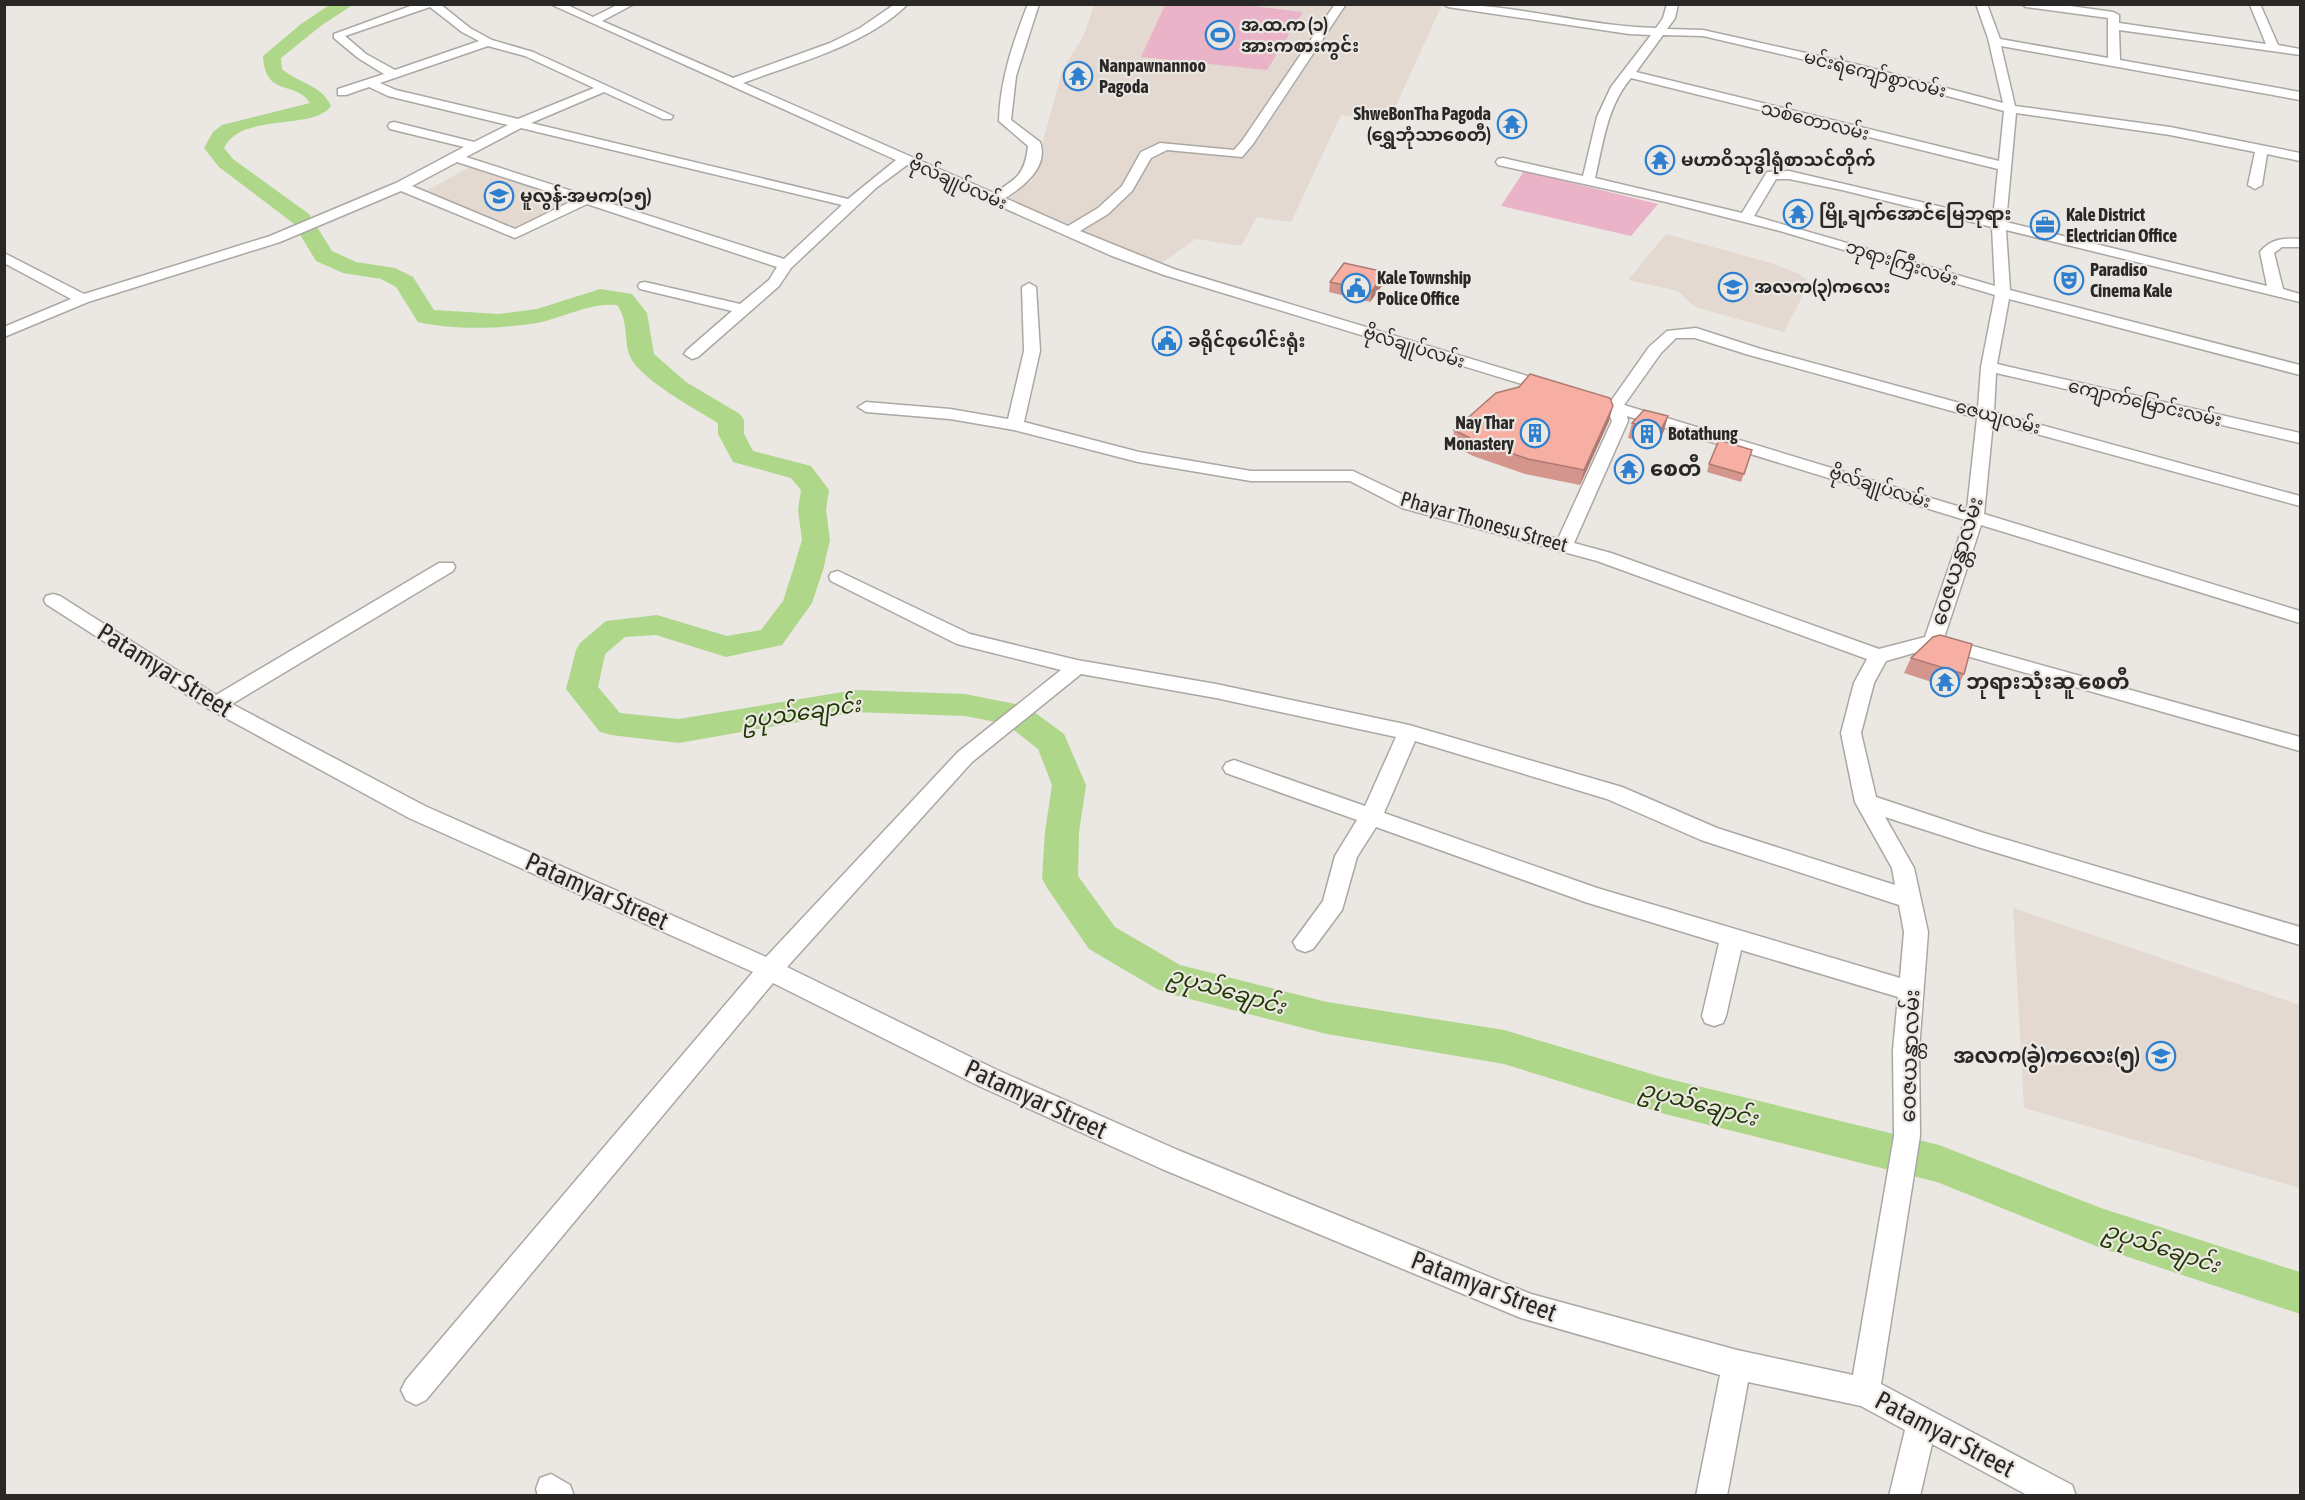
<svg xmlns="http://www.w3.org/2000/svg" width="2305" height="1500" font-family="'Asap Condensed','Noto Sans Myanmar',sans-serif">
  <rect width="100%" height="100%" fill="#ebe7e2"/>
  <g fill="#e4d9d0">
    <polygon points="1424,4 1441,7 1389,121 1341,115 1291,222 1257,217 1241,246 1196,239 1160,264 1004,198 1032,181 1062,71 1084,35 1094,5"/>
    <polygon points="474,165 574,201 517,231 426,191"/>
    <polygon points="1666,234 1771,263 1799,274 1810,282 1784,332 1695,307 1678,291 1628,280"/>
    <polygon points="2013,908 2300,1005 2300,1188 2024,1108"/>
  </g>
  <g fill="#ebb3c8">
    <polygon points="1235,4 1303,12 1267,70 1141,57 1165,5"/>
    <polygon points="1524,171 1658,204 1631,236 1501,206"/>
  </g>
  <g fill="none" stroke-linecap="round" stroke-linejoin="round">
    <path fill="#aed78a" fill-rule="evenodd" d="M331,4H354L322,25L281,58L282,69C299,84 321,84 331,106C314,131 241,112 224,148L233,159L309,214L332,251L356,262L395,268L413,277L434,310L499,314L537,309L600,289L632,294L647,313L654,354L686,382L740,414L744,420V434L753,451L811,466L829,490L826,510L830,540L823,570L812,603L782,645L726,657L656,635L625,637L605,654L598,687L620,713L679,719L855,690L965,694L1026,706L1064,734L1086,785L1079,832L1078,876L1115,927L1180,965L1327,1002L1504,1030L1665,1078L1939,1145L2101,1208L2300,1272V1314L2101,1248L1937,1182L1665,1114L1504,1064L1327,1034L1170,994L1157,989L1089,949L1047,888L1042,878L1045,832L1052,785L1038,749L1006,724L965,716L855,712L679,743L611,735L600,732L566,689L576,650L580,643L606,621L657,615L727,636L761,630L783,601L793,570L802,540L798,510L801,490L791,478L733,462L718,434V423C697,410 637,378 629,354C624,337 628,320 617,305C590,302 563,318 537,323C503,329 451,330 418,322L396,287L381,279L343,273L316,261L293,223L219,167L204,148L213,132L222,125L310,103C296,80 265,98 263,56L301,24Z"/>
    <g stroke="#aba7a3" stroke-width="3">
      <g id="minor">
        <path d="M416,4H440L470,28L492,40L533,52L673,116L671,119H663L604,92L531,123L848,199L896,160L550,4H565L593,17L619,4H634L602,21L733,78L830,43L860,28L895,4H908C867,45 796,63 743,83L994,193C1017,179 1025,174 1028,146L999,121C1000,80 1013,42 1028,4H1039L1016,76L1011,120L1040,142C1049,167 1023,187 1005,198L1068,226L1098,208L1122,186L1141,152L1160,143L1234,150L1242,141L1335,4H1346L1253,144L1242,157L1167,150L1151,158L1132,191L1108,214L1080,231L1174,269L1557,385L1559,388L1551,393L1545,391L1164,275L1112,256L907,165L876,188L791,268L779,286L698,357L692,359L684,354L686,351L732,311L640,289L638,286L640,283L645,282L740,304L769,280L777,267L587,204L515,238L401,191L280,242L88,302L4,337V327L71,299L4,263V253L84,294L270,236L396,183L464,147L390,129L388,126L390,123L394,122L474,142L508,125L388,96L369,87L346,95H338V89L384,74L358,58L334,38V34ZM430,7L462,32L479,41L395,70L366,54L345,36ZM488,46L525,56L594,88L518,119L396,90L380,83ZM521,128L842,205L784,259L466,157ZM457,162L574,200L515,229L412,186Z"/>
        <path d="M1443,4C1515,4 1584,26 1656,28L1663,18L1667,4H1678L1675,18L1667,29L1703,30L1859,65L2003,103L1988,38L1976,4H1987L2000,39L2108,58V18L2026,7L2021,4H2056L2113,12L2119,15V23L2266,44L2250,5L2260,4L2278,45L2300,49V55L2119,30L2120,60L2300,92V100L2001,46L2015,106L2170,127L2300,153V161L2267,154L2262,185L2255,189L2248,185L2255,152L2170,135L2016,113L2006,222L2267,286L2260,252C2271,238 2284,238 2300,239V247H2282L2274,253L2283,289L2300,294V302L2006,230L2010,290L2300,365V375L2009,299L1997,364L2300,433V443L1996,373L1994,412L2300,496V506L1993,422L1984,514L2300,611V623L1981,525L1944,638L2300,737V751L1935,647L1886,661L1874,683L1861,733L1876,797L1984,833L2300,927V945L1981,848L1885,817L1914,868L1928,932L1919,1050L1920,1136L1881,1384L2072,1485L2076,1496H2029L1932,1444L1920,1496H1889L1905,1430L1861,1406L1748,1382L1727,1496H1696L1720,1375L1521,1318L1162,1169L979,1086L773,983L426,1400L416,1405L406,1400L401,1390L406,1380L753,972L409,818L209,709L46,604L44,600L46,596L53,594L60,596L216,695L439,563H453L455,567L453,571L232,704L425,806L766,957L958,752L1061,670L957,644L831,581L829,577L831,573L838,571L970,634L1077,660L1216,684L1409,725L1622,787L1717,828L1895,885L1892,868L1855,802L1841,733L1854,683L1867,659L1597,561L1402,508L1350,481H1251L1138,462L1014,430L950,419L866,412L858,407L866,402L950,409L1008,419L1024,351L1022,287L1029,283L1036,287L1040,351L1024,422L1139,452L1251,471H1353L1414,500L1558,539L1612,421L1608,411L1581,402L1579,399L1587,394L1611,401L1649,347L1667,331L1696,328L1761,349L1978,408L1981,367L1995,295L1780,231L1666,202L1498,165L1496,162L1498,159L1503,158L1583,176L1597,117L1611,87L1651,35L1629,34L1448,7ZM1663,35L1703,36L1857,72L2004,111L1999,161L1636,72ZM1631,78L1998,169L1993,219L1789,171L1767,172L1742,213L1595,178C1603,144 1607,106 1631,78ZM1776,179H1789L1842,190L1992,227L1995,286L1754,216ZM1676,338H1695L1749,355L1977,418L1967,509L1624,405L1661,353ZM1627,416L1965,520L1925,637L1879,649L1611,553L1574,543L1628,421ZM1081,674L1216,698L1396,737L1365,806L1234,760L1226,763L1223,768L1226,773L1357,820L1335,856L1323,901L1293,942L1297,949L1305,952L1313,949L1342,910L1357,857L1376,827L1585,902L1719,943L1702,1016L1705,1023L1714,1026L1723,1023L1726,1016L1741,950L1898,997L1893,1050L1894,1136L1853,1375L1737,1350L1531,1294L1180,1151L997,1070L787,967L972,762ZM1415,741L1607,799L1701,840L1899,905L1904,932L1900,978L1597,888L1384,813Z"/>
        <polygon points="551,1474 570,1485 574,1496 538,1496 536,1489 540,1478"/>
      </g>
    </g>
    <use href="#minor" fill="#fff" fill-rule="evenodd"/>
  </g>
  <g fill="#d4968c">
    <polygon points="1330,282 1384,283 1370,302 1329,292"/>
    <polygon points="1519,387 1609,421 1580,485 1525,474 1473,456 1452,445 1454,430"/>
    <polygon points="1632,423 1664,431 1656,446 1628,438"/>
    <polygon points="1752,450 1741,482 1707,472 1709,464"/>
    <polygon points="1911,658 1964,674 1956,690 1904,673"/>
  </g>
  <g fill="#ad7a72">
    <polygon points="1385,272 1384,283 1370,302 1372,291"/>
    <polygon points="1613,406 1609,421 1580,485 1584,470"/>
    <polygon points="1668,416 1664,431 1656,446 1660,431"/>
  </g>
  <g fill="#f7aea3" stroke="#ad7a72" stroke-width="1.5">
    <polygon points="1344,263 1385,272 1372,291 1330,282"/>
    <polygon points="1530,374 1610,398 1613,406 1584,470 1528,459 1476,441 1454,430 1496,393 1519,387"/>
    <polygon points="1644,410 1668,416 1660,431 1632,423"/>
    <polygon points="1719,440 1752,450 1744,474 1709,464"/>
    <polygon points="1940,635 1972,644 1964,674 1911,658 1933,637"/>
  </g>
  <defs>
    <g id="stadium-ring" transform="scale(1.5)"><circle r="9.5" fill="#ebe7e2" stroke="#2e7fce" stroke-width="1.5"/><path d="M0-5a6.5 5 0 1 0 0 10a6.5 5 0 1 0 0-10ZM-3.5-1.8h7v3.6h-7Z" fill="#2e7fce"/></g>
    <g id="temple-ring" transform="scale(1.5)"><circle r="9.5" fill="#ebe7e2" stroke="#2e7fce" stroke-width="1.5"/><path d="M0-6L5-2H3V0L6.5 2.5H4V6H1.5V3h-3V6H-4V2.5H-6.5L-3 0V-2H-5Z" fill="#2e7fce"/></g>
    <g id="school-ring" transform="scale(1.5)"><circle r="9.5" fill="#ebe7e2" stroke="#2e7fce" stroke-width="1.5"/><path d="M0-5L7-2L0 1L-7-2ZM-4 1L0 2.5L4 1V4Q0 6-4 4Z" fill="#2e7fce"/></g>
    <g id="office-ring" transform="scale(1.5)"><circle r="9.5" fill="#ebe7e2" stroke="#2e7fce" stroke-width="1.5"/><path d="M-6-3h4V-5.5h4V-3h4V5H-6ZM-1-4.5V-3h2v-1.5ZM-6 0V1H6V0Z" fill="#2e7fce"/></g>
    <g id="theatre-ring" transform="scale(1.5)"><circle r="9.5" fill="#ebe7e2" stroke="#2e7fce" stroke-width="1.5"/><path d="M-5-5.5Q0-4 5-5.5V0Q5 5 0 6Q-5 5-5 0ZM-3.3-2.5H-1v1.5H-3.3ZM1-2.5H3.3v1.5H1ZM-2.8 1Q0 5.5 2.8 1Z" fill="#2e7fce"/></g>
    <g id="civic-ring" transform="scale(1.5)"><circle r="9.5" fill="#ebe7e2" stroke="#2e7fce" stroke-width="1.5"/><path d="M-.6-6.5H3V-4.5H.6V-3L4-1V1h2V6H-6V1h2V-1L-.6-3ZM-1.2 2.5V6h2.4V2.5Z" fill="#2e7fce"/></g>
    <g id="building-ring" transform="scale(1.5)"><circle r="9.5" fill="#ebe7e2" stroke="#2e7fce" stroke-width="1.5"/><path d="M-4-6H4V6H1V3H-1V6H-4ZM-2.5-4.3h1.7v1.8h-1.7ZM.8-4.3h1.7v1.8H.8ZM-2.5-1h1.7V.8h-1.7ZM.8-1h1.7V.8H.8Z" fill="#2e7fce"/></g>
  </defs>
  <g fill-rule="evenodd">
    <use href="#stadium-ring" x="1220" y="35"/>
    <use href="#temple-ring" x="1078" y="76"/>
    <use href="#temple-ring" x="1512" y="124"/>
    <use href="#temple-ring" x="1660" y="160"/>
    <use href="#school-ring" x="499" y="196"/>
    <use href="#temple-ring" x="1798" y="214"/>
    <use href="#office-ring" x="2045" y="225"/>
    <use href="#theatre-ring" x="2069" y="280"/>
    <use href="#school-ring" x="1733" y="287"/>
    <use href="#civic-ring" x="1356" y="288"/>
    <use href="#civic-ring" x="1167" y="341"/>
    <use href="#building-ring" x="1535" y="433"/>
    <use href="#building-ring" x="1647" y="434"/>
    <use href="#temple-ring" x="1629" y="469"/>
    <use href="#temple-ring" x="1945" y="682"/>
    <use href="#school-ring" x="2161" y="1056"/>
  </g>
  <g text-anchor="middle" stroke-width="4.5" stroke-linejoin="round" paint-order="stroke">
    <g font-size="18" font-weight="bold" fill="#2a2827" stroke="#ebe7e2" text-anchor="start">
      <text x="1241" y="31">အ.ထ.က (၁)<tspan x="1241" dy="21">အားကစားကွင်း</tspan></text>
      <text x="1099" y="72">Nanpawnannoo<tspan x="1099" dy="21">Pagoda</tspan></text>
      <text x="1491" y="120" text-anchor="end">ShweBonTha Pagoda<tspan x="1491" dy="21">(ရွှေဘုံသာစေတီ)</tspan></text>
      <text x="1681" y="166">မဟာဝိသုဒ္ဓါရုံစာသင်တိုက်</text>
      <text x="520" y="202">မူလွန်-အမက(၁၅)</text>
      <text x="1819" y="220">မြို့ချက်အောင်မြေဘုရား</text>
      <text x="2066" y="221">Kale District<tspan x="2066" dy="21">Electrician Office</tspan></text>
      <text x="2090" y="276">Paradiso<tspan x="2090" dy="21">Cinema Kale</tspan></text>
      <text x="1377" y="284">Kale Township<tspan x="1377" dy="21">Police Office</tspan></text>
      <text x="1754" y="293">အလက(၃)ကလေး</text>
      <text x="1188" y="347">ခရိုင်စုပေါင်းရုံး</text>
      <text x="1514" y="429" text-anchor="end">Nay Thar<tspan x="1514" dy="21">Monastery</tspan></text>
      <text x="1668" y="440">Botathung</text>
    </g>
    <g font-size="18" fill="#2a2827" stroke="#ebe7e2">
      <text transform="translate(1875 74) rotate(14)" y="6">မင်းရဲကျော်စွာလမ်း</text>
      <text transform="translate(1815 121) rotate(14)" y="6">သစ်တောလမ်း</text>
      <text transform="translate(958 183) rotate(24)" y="6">ဗိုလ်ချုပ်လမ်း</text>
      <text transform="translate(1902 263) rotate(17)" y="6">ဘုရားကြီးလမ်း</text>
      <text transform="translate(1414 347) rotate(17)" y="6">ဗိုလ်ချုပ်လမ်း</text>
      <text transform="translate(2145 403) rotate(13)" y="6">ကျောက်မြောင်းလမ်း</text>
      <text transform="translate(1998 417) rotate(15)" y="6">ဇေယျလမ်း</text>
      <text transform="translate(1880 487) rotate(17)" y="6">ဗိုလ်ချုပ်လမ်း</text>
    </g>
    <g font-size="21" font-weight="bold" fill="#2a2827" stroke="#ebe7e2" text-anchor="start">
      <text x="1650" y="476">စေတီ</text>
      <text x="1966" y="689">ဘုရားသုံးဆူ စေတီ</text>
      <text x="2140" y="1063" text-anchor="end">အလက(ခွဲ)ကလေး(၅)</text>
    </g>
    <g font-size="21" fill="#2a2827" stroke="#ebe7e2">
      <text transform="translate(1484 522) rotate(16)" y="7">Phayar Thonesu Street</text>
      <text transform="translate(1957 561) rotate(-73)" y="7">ဝေဇယန္တာလမ်း</text>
      <text transform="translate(1910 1056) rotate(-88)" y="7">ဝေဇယန္တာလမ်း</text>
    </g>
    <g font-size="22" font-style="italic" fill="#203801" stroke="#ebe7e2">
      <text transform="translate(801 712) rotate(-8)" y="8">ဥပုသ်ချောင်း</text>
      <text transform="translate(1227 990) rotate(16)" y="8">ဥပုသ်ချောင်း</text>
      <text transform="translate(1699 1103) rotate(15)" y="8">ဥပုသ်ချောင်း</text>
      <text transform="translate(2162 1247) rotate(18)" y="8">ဥပုသ်ချောင်း</text>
    </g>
    <g font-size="26" fill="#2a2827" stroke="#ebe7e2">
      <text transform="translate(165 670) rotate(32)" y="9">Patamyar Street</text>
      <text transform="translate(597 891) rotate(24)" y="9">Patamyar Street</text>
      <text transform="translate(1036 1099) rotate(25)" y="9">Patamyar Street</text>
      <text transform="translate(1484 1286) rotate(21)" y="9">Patamyar Street</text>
      <text transform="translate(1945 1434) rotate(28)" y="9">Patamyar Street</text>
    </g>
  </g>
  <rect width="2305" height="1500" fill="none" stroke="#2a2827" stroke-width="12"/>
</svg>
